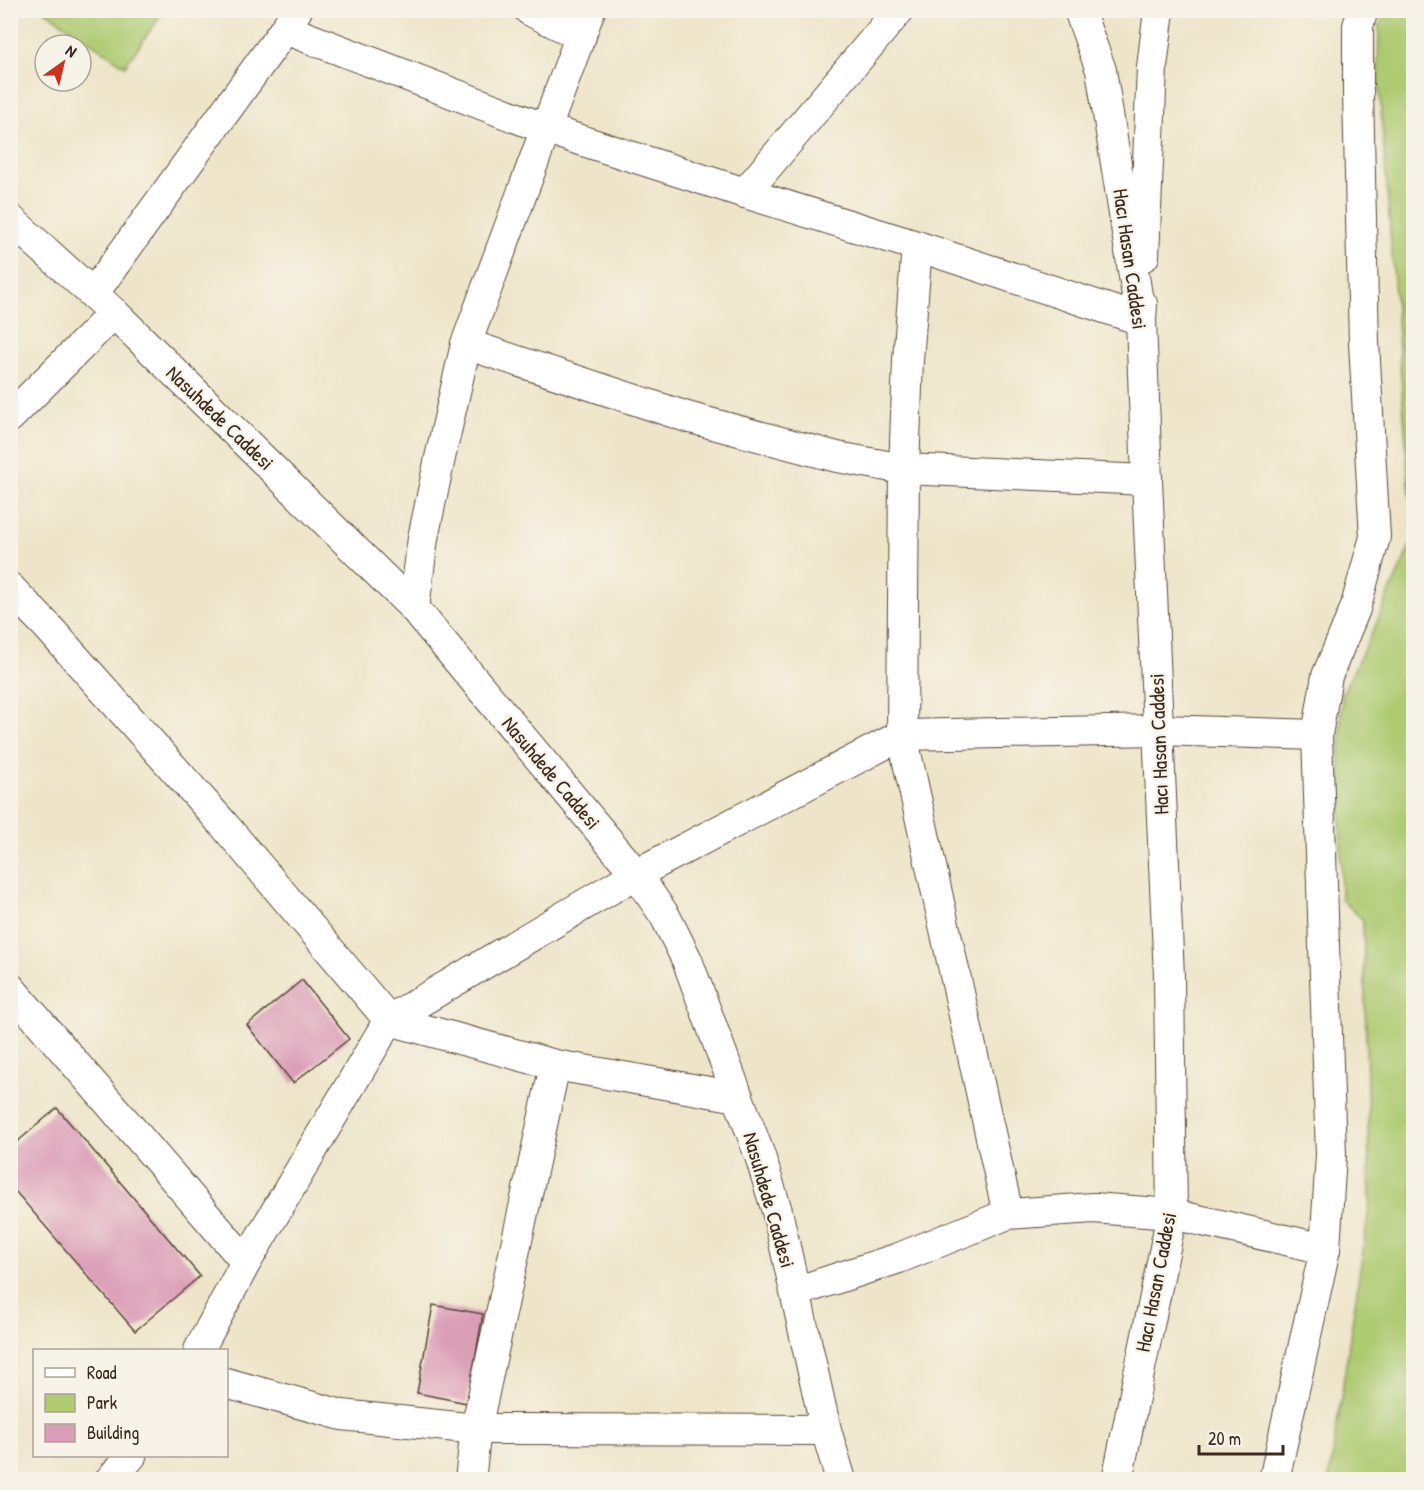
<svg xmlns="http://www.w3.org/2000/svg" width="1424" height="1490" font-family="'Patrick Hand',sans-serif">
  <rect width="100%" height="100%" fill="#f7f3e8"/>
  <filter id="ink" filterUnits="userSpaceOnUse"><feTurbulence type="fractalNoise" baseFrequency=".0167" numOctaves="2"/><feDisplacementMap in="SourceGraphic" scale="12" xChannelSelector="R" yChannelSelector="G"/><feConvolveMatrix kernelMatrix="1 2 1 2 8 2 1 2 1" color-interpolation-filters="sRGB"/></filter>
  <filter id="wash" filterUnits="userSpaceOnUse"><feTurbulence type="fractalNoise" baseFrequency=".008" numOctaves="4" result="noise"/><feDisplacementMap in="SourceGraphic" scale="24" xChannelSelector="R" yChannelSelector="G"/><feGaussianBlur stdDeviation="1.35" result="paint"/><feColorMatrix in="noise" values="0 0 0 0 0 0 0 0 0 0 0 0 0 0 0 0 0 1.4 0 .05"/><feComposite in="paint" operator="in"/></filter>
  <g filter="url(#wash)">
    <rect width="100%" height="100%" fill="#eee5c9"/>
    <g fill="#aecb72" stroke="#747a48" stroke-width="1.5">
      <polygon points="45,11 164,11 125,66"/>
      <polygon points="1385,11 1413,11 1413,535 1378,70 1379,26"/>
      <polygon points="1413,539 1413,1479 1329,1479 1370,1202 1363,920 1341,899 1340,754 1342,694 1373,631"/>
    </g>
    <g id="blocks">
      <g fill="#db9eb7">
        <polygon points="302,980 349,1039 293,1083 247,1025"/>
        <polygon points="57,1108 200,1276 135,1331 10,1185 10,1148"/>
        <polygon points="433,1305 483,1314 467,1403 417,1393"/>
      </g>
    </g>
  </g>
  <g filter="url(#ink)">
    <use href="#blocks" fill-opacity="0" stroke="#564638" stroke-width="1.5"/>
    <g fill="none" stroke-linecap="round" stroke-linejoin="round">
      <g stroke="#564638" stroke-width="32">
        <g id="minor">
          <polyline points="529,10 581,36"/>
          <polyline points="1079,10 1101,70 1141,320 1147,480 1169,976 1172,1214 1117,1480"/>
          <polyline points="285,29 546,129 745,193 899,10"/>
          <polyline points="745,193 917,246 1141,320 1142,304"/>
          <polyline points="10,219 114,313 414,608 636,874 665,916 687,960 760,1156 777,1211 826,1430 841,1480"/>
          <polyline points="917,246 908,360 904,469 902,735 1008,1214"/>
          <polyline points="1144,256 1152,67 1159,10"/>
          <polyline points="93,294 285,29 297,10"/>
          <polyline points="466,344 687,417 837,457 904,469 1147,480"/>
          <polyline points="10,417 114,313"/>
          <polyline points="10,588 47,626 224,825 389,1020 636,874 902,735 1158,730 1317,735"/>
          <polyline points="414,608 423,538 440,458 466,344 590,10"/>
          <polyline points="10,988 246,1262"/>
          <polyline points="555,1065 738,1097"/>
          <polyline points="795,1292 899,1258 1008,1214 1093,1208 1172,1214 1325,1249"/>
          <polyline points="199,1350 246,1262 389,1020 555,1065 476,1429 470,1480"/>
          <polyline points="226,1383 342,1415 476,1429 826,1430"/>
          <polyline points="110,1480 131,1456"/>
          <polyline points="1274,1480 1325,1249 1331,1155 1317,735 1327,676 1355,609 1375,537 1364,343 1358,93 1358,26 1363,10"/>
        </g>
      </g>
      <use href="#minor" stroke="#fff" stroke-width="30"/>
    </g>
  </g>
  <g text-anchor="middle" stroke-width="4.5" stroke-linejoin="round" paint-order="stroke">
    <g font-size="21" fill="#3b2a1e" stroke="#f7f3e8">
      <text transform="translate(1130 259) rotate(82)" y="7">Hacı Hasan Caddesi</text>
      <text transform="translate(220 418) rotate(44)" y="7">Nasuhdede Caddesi</text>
      <text transform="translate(1159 744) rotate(-92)" y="7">Hacı Hasan Caddesi</text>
      <text transform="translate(551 773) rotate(50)" y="7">Nasuhdede Caddesi</text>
      <text transform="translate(769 1200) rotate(74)" y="7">Nasuhdede Caddesi</text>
      <text transform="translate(1156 1282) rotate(-79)" y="7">Hacı Hasan Caddesi</text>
    </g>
  </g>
  <rect width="1424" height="1490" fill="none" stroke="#f7f3e8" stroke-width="36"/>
  <rect x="33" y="1349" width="195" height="108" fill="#f7f3e8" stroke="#aca397" stroke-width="1.5"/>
  <rect x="45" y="1368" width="30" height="9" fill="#ffffff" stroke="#aca397" stroke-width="1.5"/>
  <text x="87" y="1379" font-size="18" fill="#3b2a1e">Road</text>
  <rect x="45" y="1394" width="30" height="18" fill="#aecb72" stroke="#aca397" stroke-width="1.5"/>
  <text x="87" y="1409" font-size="18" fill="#3b2a1e">Park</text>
  <rect x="45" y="1424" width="30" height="18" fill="#db9eb7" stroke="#aca397" stroke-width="1.5"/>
  <text x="87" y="1439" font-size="18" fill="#3b2a1e">Building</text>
  <g transform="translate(63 63) rotate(34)"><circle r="28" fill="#f7f3e8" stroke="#aca397" stroke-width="1.5"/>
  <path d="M0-4.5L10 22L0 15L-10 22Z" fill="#c8321e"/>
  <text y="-9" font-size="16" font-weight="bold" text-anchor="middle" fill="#3b2a1e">N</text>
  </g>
  <path d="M1199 1445v9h84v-9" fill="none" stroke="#3b2a1e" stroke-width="3"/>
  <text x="1208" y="1445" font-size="18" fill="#3b2a1e" stroke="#f7f3e8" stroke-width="4.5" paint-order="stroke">20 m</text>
</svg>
